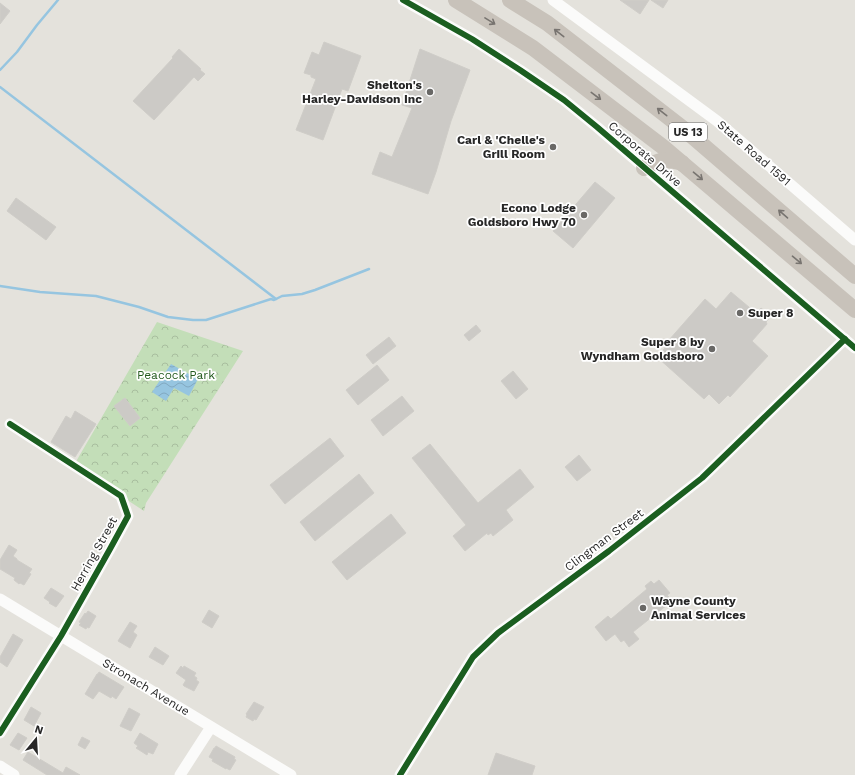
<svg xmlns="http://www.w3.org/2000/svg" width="855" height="775" font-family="'Work Sans',sans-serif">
  <defs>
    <pattern id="park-crowns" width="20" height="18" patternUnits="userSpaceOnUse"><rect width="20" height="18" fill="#c3deb8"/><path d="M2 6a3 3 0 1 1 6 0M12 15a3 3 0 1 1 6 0" fill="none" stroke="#a8be9e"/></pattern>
    <pattern id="water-waves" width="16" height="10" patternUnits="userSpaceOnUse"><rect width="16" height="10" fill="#96c5e0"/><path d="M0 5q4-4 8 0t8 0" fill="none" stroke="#81a9c0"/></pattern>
  </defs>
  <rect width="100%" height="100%" fill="#e4e2dc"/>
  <polygon fill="url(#park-crowns)" points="157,322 243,351 146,503 144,511 74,465"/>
  <polygon fill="url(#water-waves)" points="171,364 198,379 189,396 174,388 166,401 152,392"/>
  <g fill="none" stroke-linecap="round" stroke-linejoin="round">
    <g stroke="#96c5e0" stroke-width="2.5">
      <polyline points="0,70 17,52 37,25 58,0"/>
      <polyline points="0,87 276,299"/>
      <polyline points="0,286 40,292 96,296 139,307 168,317 193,320 206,320 271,299 274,300 282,296 302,294 315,290 369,269"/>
    </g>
  </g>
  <g fill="#cccac6" stroke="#cfcdc8">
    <polygon points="620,0 649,0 640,14"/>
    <polygon points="651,0 668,0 663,8"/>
    <polygon points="0,3 10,11 0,24"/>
    <polygon points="324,42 361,56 348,91 342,89 323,140 296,130 316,79 311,77 311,75 304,73 312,52 319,55"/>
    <polygon points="179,49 201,69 200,70 205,74 198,81 194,77 154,120 133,101 173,58 172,57"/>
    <polygon points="420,49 470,70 451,121 436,172 428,194 372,174 380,152 392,157 412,108 402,105"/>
    <polygon points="595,182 615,198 573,248 553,231"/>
    <polygon points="16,198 56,227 46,240 7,211"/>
    <polygon points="731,292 756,313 761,308 771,316 766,322 767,324 752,341 768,356 730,397 728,395 719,404 709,394 704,399 657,357 670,342 669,340 705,299 716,309"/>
    <polygon points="476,325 481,331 469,341 464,335"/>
    <polygon points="389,337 396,346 373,364 366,355"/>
    <polygon points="377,365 389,380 358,405 346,390"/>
    <polygon points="513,371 528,389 516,399 501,381"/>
    <polygon points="402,396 414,411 383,436 371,420"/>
    <polygon points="125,398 140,418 130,426 114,406"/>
    <polygon points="75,411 96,424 75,457 51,442 66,416 71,419"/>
    <polygon points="330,438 344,456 285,504 270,485"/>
    <polygon points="430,444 478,503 520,469 534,487 506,510 513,520 493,536 491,533 488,535 487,533 465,551 453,536 466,525 412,458"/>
    <polygon points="579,455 591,470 577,481 565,467"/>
    <polygon points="359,474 374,493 315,541 300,522"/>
    <polygon points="391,514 406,533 347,580 332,562"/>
    <polygon points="9,545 17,550 13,556 17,559 17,560 32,569 29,573 31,574 24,585 20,583 19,584 14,580 15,578 0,569 0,560"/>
    <polygon points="659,580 670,593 667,595 672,601 633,632 639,639 629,647 624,640 621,642 615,634 606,641 595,627 608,616 611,619 647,589 645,586 651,581 654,584"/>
    <polygon points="51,588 64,596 56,607 49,603 50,602 44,598"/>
    <polygon points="209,610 219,616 212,628 202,622"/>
    <polygon points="88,611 96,616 89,628 87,627 86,629 79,625 81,623 79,622 85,613 86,614"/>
    <polygon points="130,622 137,626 133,632 137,635 130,648 118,641"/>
    <polygon points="13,634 23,640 7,667 0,662 0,657"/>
    <polygon points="155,647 169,656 163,665 149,657"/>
    <polygon points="181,666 183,668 184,666 196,673 194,676 197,678 196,680 199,682 194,691 184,686 183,685 186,680 176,673"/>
    <polygon points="99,672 124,687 116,699 112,696 111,698 99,691 93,699 85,694 97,674 98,674"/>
    <polygon points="254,702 264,707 256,720 254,719 253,721 246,717 247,715 246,714"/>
    <polygon points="31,707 41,713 34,726 24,720"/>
    <polygon points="129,708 140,714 131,731 120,726"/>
    <polygon points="18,733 27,738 19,750 10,745"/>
    <polygon points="140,733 158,744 153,754 148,752 147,755 136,748 138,746 134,743"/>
    <polygon points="82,737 90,741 85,749 78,745"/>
    <polygon points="216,746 235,757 234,759 236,760 230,770 226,768 226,769 212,761 213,759 209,757 214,748 215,748"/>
    <polygon points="28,752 63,773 66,767 80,775 47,775 23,760"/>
    <polygon points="496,753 535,766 532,775 488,775"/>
  </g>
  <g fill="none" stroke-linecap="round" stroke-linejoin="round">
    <g stroke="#fbfbfa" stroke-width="11">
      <polyline points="403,0 472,39 520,70 564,100 597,127 855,348"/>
      <polyline points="553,0 717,121 855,240"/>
      <polyline points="0,599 291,775"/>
      <polyline points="0,733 61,636 110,549 128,516 121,496 10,424"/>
      <polyline points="0,766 14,775"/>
      <polyline points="180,775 211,727"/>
      <polyline points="400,775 473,657 498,633 609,551 702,478 845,339"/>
    </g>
    <g stroke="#c8c2ba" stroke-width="16">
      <polyline points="456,0 533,48 663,147 855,310"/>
      <polyline points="510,0 547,23 685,130 855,276"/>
      <path d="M644,168C659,160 665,158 682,163"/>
    </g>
    <g stroke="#fff" stroke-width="8">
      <g id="cycleway">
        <polyline points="403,0 472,39 520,70 564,100 597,127 855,348"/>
        <polyline points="0,733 61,636 110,549 128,516 121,496 10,424"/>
        <polyline points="400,775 473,657 498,633 609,551 702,478 845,339"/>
      </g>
    </g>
    <use href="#cycleway" stroke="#1b5e20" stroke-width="6"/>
  </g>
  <defs><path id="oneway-shaft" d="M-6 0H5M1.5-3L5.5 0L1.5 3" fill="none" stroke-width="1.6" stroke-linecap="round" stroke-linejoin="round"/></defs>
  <g stroke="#787470">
    <use href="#oneway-shaft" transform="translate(490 21) rotate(32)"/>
    <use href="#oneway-shaft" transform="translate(559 33) rotate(-142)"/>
    <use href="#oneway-shaft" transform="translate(596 96) rotate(37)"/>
    <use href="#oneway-shaft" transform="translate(662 112) rotate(-142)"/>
    <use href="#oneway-shaft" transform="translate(698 176) rotate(40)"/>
    <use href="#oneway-shaft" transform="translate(783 214) rotate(-139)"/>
    <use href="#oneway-shaft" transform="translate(797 260) rotate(40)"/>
  </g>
  <g fill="#696866" stroke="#fff" stroke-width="1.5">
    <circle cx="430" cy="92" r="4"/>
    <circle cx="553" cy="147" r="4"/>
    <circle cx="584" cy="215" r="4"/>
    <circle cx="740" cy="313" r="4"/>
    <circle cx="712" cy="349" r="4"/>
    <circle cx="643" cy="608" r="4"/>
  </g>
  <g text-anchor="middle" stroke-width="3.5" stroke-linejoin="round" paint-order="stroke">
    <rect fill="#fff" stroke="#686868" stroke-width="1" x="669" y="123" width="38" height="18" rx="3"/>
    <g font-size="11" font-weight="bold" fill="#272727">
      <text x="688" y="136">US 13</text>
    </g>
    <g font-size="12" font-weight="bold" fill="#272727" stroke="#fff" text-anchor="end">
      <text x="422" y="89">Shelton's<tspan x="422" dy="14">Harley-Davidson Inc</tspan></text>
      <text x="545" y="144">Carl &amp; 'Chelle's<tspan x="545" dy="14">Grill Room</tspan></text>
      <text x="576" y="212">Econo Lodge<tspan x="576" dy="14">Goldsboro Hwy 70</tspan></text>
      <text x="748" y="317" text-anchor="start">Super 8</text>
      <text x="704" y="346">Super 8 by<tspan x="704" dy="14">Wyndham Goldsboro</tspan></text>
      <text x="651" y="605" text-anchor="start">Wayne County<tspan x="651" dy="14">Animal Services</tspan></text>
    </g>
    <g font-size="12" fill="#272727" stroke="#fff">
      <text transform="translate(754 153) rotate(41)" y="4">State Road 1591</text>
      <text transform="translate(645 154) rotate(41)" y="4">Corporate Drive</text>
      <text transform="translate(604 540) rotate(-37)" y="4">Clingman Street</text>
      <text transform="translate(94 554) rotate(-61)" y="4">Herring Street</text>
      <text transform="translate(146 687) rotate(31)" y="4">Stronach Avenue</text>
    </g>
    <g font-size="12" fill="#245b1f" stroke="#fff">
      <text x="176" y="379">Peacock Park</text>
    </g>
  </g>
  <g transform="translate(36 739) rotate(18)" stroke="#ffffff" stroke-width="3" paint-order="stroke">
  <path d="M0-3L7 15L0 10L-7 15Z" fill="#272727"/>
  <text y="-6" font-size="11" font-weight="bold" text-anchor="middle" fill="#272727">N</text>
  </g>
</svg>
